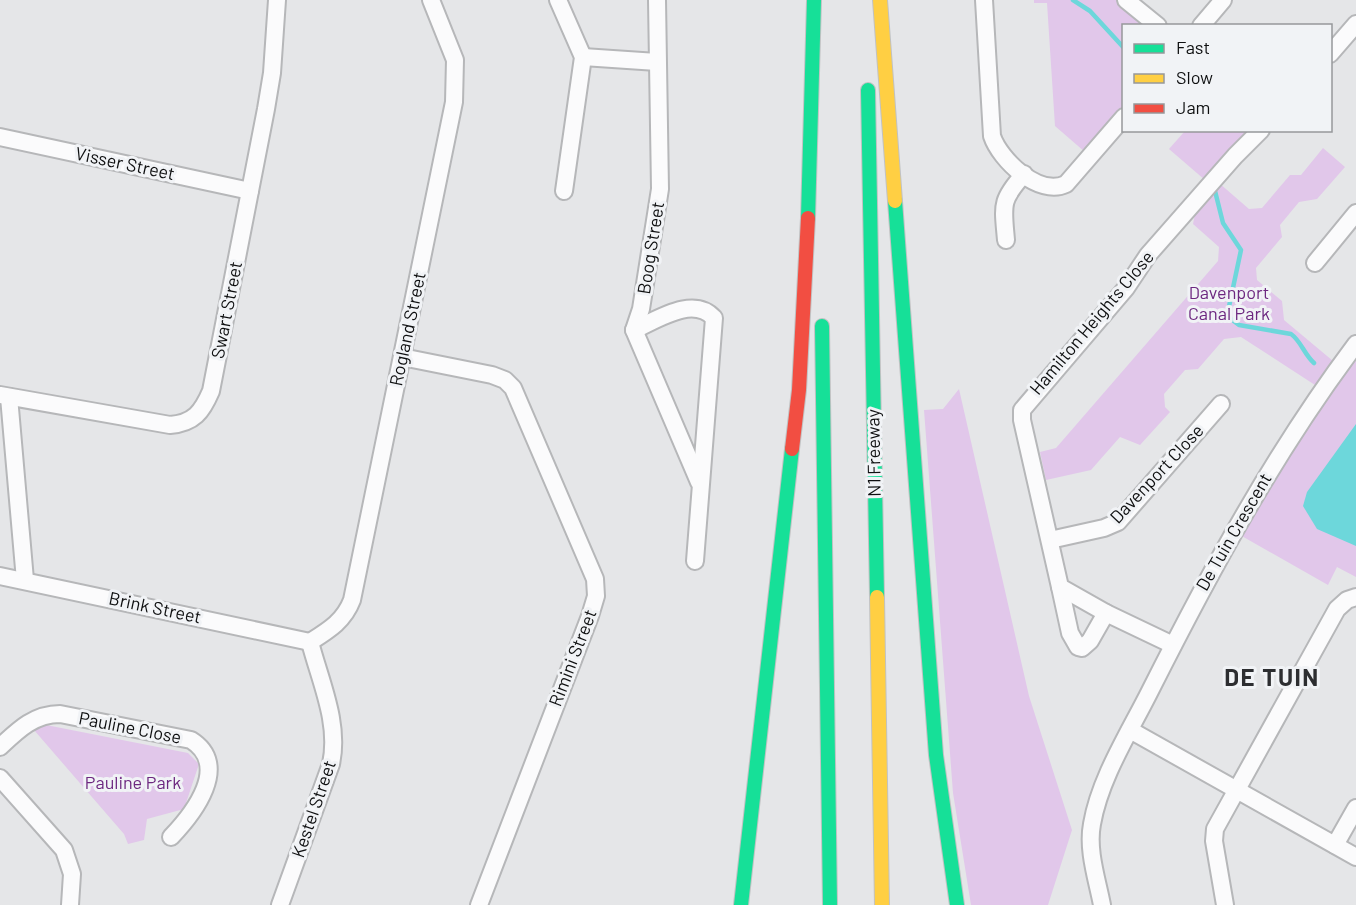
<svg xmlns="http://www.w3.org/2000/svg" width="1356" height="905" font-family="Barlow,sans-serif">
  <rect width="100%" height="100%" fill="#e5e6e8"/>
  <g fill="#e1c7ea">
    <polygon points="1034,0 1117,0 1148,25 1124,26 1123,107 1085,152 1055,126 1047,3 1034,3"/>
    <polygon points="1185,131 1252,131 1205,180 1169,149"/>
    <polygon points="1323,148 1345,167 1317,199 1299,202 1280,225 1282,237 1256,268 1257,280 1282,301 1284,320 1333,361 1315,385 1241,337 1224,339 1198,369 1185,370 1164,394 1165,407 1170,412 1140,445 1120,437 1091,470 1046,480 1040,452 1056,448 1218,261 1219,247 1193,224 1196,209 1219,183 1249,209 1262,208 1290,175 1301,175"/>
    <polygon points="1356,357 1356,577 1337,567 1328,585 1240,535 1291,452"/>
    <polygon points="959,389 1029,696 1072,830 1048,905 971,905 953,793 924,410 943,409"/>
    <polygon points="41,724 188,753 199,764 184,809 147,819 144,840 128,844 124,834 34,730"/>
  </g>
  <polygon fill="#6dd7db" points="1356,424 1356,546 1317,529 1303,506 1307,492"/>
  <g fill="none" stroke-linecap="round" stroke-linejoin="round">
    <g stroke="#6dd7db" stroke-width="4.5">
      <polyline points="1073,0 1090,11 1124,48"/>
      <path d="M1215,191L1223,223L1241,250L1227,316L1239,325L1291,334C1301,341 1304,354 1314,363"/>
    </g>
    <g stroke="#b6b7b9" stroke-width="20">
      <g id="street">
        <polyline points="558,0 583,57 564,191"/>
        <polyline points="657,0 660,189 641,309 634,330 699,482"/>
        <path d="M984,0L992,136C1000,160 1039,197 1066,184L1124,117"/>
        <polyline points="1126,0 1158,26"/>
        <polyline points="1201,26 1223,0"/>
        <polyline points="1330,54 1356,24"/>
        <polyline points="583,57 657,62"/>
        <polyline points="0,137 250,191"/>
        <path d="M1006,240C1003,205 1000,201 1024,174"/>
        <polyline points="1315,263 1356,213"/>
        <path d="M634,330C657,320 693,295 714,318L695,561"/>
        <polyline points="402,357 492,375 505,380 513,388 595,579 596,596 590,616 479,905"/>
        <path d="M0,395L170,425C194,423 202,412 211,391L266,109L272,73L277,0"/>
        <polyline points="9,397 25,580"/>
        <polyline points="1050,540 1104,528 1118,522 1221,404"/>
        <polyline points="0,576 310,642"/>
        <polyline points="1060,587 1070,633 1078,647 1082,648 1090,641 1106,613"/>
        <path d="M310,642C329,630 344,621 352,600L454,102L455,60L431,0"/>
        <polyline points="1173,645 1106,613 1060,587 1022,420 1022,410 1126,288 1148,255 1235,156 1261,130"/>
        <polyline points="1130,730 1356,857"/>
        <path d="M0,747C18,730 34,714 60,714L191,740C231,765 194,813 171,837"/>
        <polyline points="0,778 64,850 72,874 70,905"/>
        <polyline points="1335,845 1356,808"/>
        <path d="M280,905L331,764C340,723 320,681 310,642"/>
        <path d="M1102,905C1097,879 1087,850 1092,824C1100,778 1129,733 1150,691C1211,570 1274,453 1356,344"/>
        <polyline points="1225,905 1214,841 1215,829 1337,609 1347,600 1356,597"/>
      </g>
    </g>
    <g stroke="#c1c2c3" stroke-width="16">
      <g id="fast">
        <polyline points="868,90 877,597"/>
        <polyline points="895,201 936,755 957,905"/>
        <polyline points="808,218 814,0"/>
        <polyline points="822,326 830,905"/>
        <polyline points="741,905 792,449"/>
      </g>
    </g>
    <g stroke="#c1c2c3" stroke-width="16">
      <g id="slow">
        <polyline points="880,0 895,201"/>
        <polyline points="877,597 882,905"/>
      </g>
    </g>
    <g stroke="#c1c2c3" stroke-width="16">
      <polyline id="jam" points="792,449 799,390 808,218"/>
    </g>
    <use href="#street" stroke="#fbfbfc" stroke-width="16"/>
    <use href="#fast" stroke="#16e098" stroke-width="14"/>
    <use href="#slow" stroke="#ffcf43" stroke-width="14"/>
    <use href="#jam" stroke="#f24e42" stroke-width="14"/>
  </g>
  <g text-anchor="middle" stroke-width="6" stroke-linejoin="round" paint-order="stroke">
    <g font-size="18" fill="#0e0f10" stroke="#f1f3f6">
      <text transform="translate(125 164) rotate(12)" y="6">Visser Street</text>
      <text transform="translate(651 248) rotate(-81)" y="6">Boog Street</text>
      <text transform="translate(227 310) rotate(-79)" y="6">Swart Street</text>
      <text transform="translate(1092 323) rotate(-50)" y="6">Hamilton Heights Close</text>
      <text transform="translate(408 329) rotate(-78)" y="6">Rogland Street</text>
      <text transform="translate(874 453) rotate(-91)" y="6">N1 Freeway</text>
      <text transform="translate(1157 474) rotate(-47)" y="6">Davenport Close</text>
      <text transform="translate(1234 532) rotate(-60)" y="6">De Tuin Crescent</text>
      <text transform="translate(155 608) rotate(12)" y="6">Brink Street</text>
      <text transform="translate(573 658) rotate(-69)" y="6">Rimini Street</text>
      <text transform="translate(130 728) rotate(11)" y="6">Pauline Close</text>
      <text transform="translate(314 809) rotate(-71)" y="6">Kestel Street</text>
    </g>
    <g font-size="18" fill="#6d2880" stroke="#f1f3f6">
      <text x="1229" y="299">Davenport<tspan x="1229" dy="21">Canal Park</tspan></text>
      <text x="133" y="789">Pauline Park</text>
    </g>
    <g font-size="24" font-weight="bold" letter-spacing="1.5" fill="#2d2e31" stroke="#f1f3f6">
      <text x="1272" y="686">DE TUIN</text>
    </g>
  </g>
  <rect x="1122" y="24" width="210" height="108" fill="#f1f3f6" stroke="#96989a" stroke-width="1.5"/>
  <rect x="1134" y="44" width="30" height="9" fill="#16e098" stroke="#96989a" stroke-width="1.5"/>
  <text x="1176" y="54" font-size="18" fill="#0e0f10">Fast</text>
  <rect x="1134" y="74" width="30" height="9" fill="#ffcf43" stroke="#96989a" stroke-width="1.5"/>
  <text x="1176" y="84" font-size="18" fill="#0e0f10">Slow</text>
  <rect x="1134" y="104" width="30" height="9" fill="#f24e42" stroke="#96989a" stroke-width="1.5"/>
  <text x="1176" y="114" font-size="18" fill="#0e0f10">Jam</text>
</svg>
